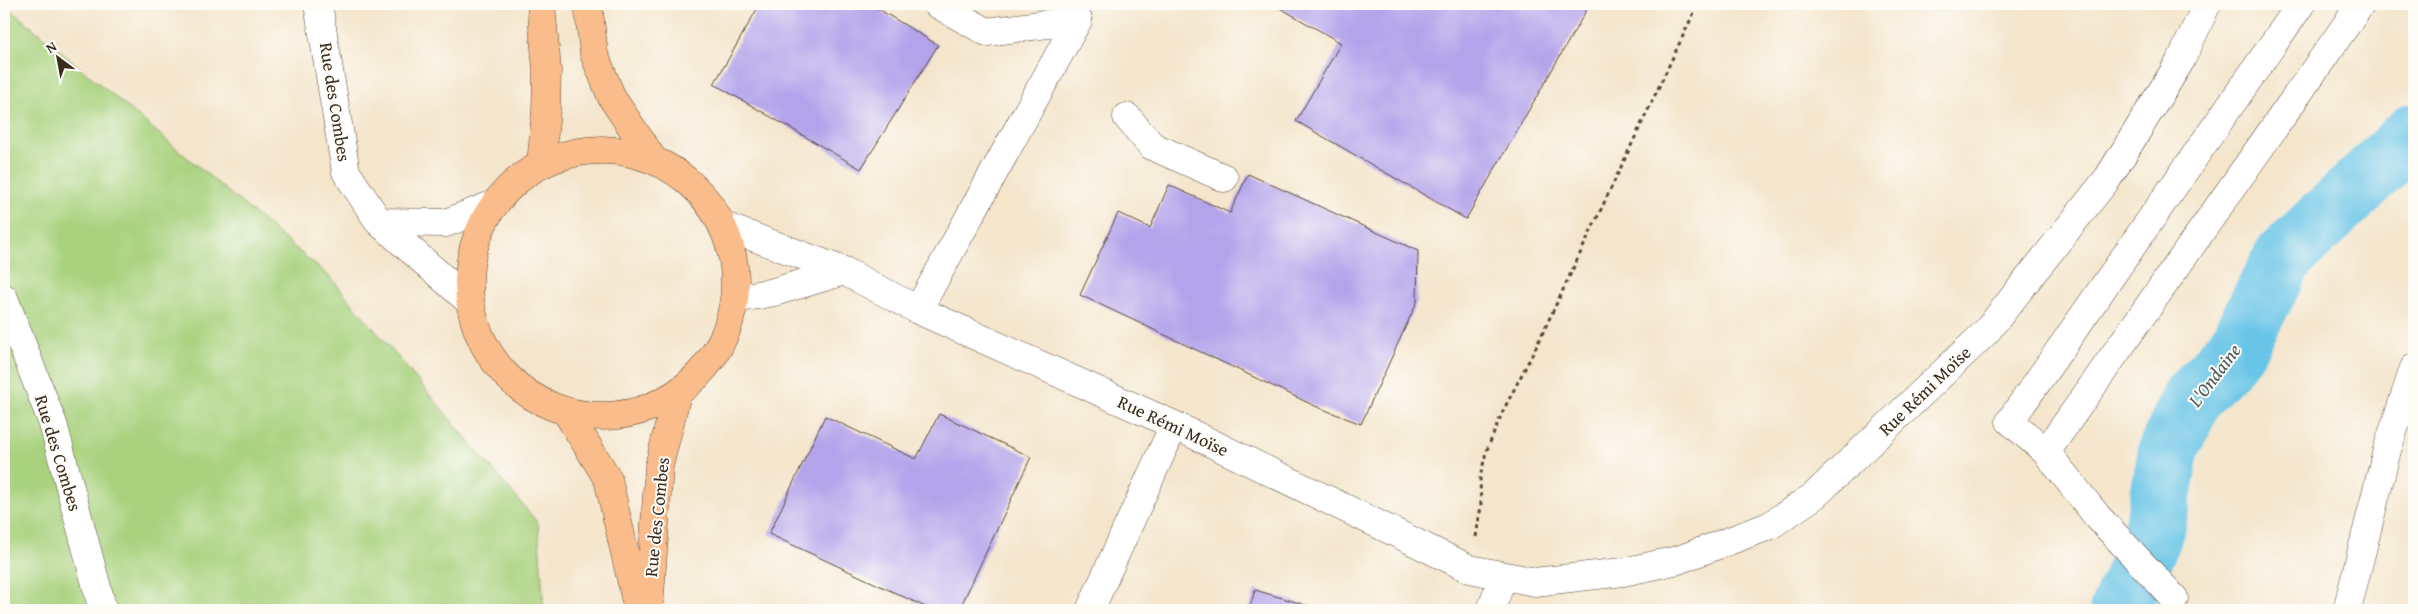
<svg xmlns="http://www.w3.org/2000/svg" width="2418" height="614" font-family="'Gentium Book Plus',serif">
  <rect width="100%" height="100%" fill="#fdfcf7"/>
  <filter id="ink" filterUnits="userSpaceOnUse"><feTurbulence type="fractalNoise" baseFrequency=".02" numOctaves="2"/><feDisplacementMap in="SourceGraphic" scale="10" xChannelSelector="R" yChannelSelector="G"/><feConvolveMatrix kernelMatrix="1 2 1 2 8 2 1 2 1" color-interpolation-filters="sRGB"/></filter>
  <filter id="wash" filterUnits="userSpaceOnUse"><feTurbulence type="fractalNoise" baseFrequency=".0096" numOctaves="4" result="noise"/><feDisplacementMap in="SourceGraphic" scale="20" xChannelSelector="R" yChannelSelector="G"/><feGaussianBlur stdDeviation="1.12" result="paint"/><feColorMatrix in="noise" values="0 0 0 0 0 0 0 0 0 0 0 0 0 0 0 0 0 1.4 0 .05"/><feComposite in="paint" operator="in"/></filter>
  <g filter="url(#wash)">
    <rect width="100%" height="100%" fill="#f4e5cb"/>
    <polygon fill="#a9d27e" stroke="#727e4e" points="4,4 331,278 538,523 544,610 4,610"/>
    <g fill="none" stroke-linecap="round" stroke-linejoin="round">
      <polyline stroke="#69c5e7" stroke-width="61" points="2120,610 2155,527 2169,448 2193,396 2235,351 2284,257 2414,134"/>
    </g>
    <g id="blocks">
      <g fill="#b3a3eb">
        <polygon points="760,4 870,4 938,45 861,169 714,84"/>
        <polygon points="1273,4 1590,4 1466,219 1296,121 1341,43"/>
        <polygon points="1248,174 1418,251 1417,302 1361,424 1315,406 1080,295 1118,213 1150,228 1169,185 1230,213"/>
        <polygon points="939,414 1031,457 959,610 932,610 769,534 825,416 916,459"/>
        <polygon points="1255,590 1323,610 1249,610"/>
      </g>
    </g>
  </g>
  <g filter="url(#ink)">
    <use href="#blocks" fill-opacity="0" stroke="#574638" stroke-width="1"/>
    <g fill="none" stroke-linecap="round" stroke-linejoin="round">
      <g stroke="#574638" stroke-width="29">
        <g id="minor">
          <polyline points="318,4 346,172 379,222 469,301"/>
          <polyline points="937,4 987,32 1078,20"/>
          <polyline points="1127,117 1152,146 1224,178"/>
          <polyline points="379,222 446,223 494,204"/>
          <polyline points="724,226 844,271 918,310 1174,425 1470,569 1535,582 1623,572 1678,560 1769,526 1814,496 1986,332 2108,178 2181,60 2207,4"/>
          <polyline points="4,298 53,424 103,610"/>
          <polyline points="735,299 774,292 844,271"/>
          <polyline points="918,310 1078,20"/>
          <polyline points="2046,452 2361,4"/>
          <polyline points="2174,598 2097,516 2046,452 2010,421 2301,4"/>
          <polyline points="1090,610 1174,425"/>
          <polyline points="1491,610 1503,576"/>
          <polyline points="2347,610 2387,450 2414,368"/>
        </g>
      </g>
      <g stroke="#574638" stroke-width="29">
        <g id="major">
          <polyline points="541,4 547,70 546,111 541,164"/>
          <polyline points="588,4 594,54 612,98 653,159"/>
          <circle cx="602" cy="283" r="133"/>
          <polyline points="567,413 608,479 638,610"/>
          <polyline points="649,610 659,466 677,394"/>
        </g>
      </g>
      <polyline stroke="#574638" stroke-width="3" stroke-dasharray="4 4" stroke-linecap="butt" points="1476,537 1481,506 1480,478 1486,452 1503,411 1536,347 1698,4"/>
      <use href="#minor" stroke="#fff" stroke-width="28"/>
      <use href="#major" stroke="#f9bc8a" stroke-width="28"/>
    </g>
  </g>
  <g text-anchor="middle" stroke-width="4" stroke-linejoin="round" paint-order="stroke">
    <g font-size="18" fill="#3b2a1e" stroke="#fdfcf7">
      <text transform="translate(335 102) rotate(81)" y="6">Rue des Combes</text>
      <text transform="translate(1925 391) rotate(-44)" y="6">Rue Rémi Moïse</text>
      <text transform="translate(1173 426) rotate(25)" y="6">Rue Rémi Moïse</text>
      <text transform="translate(58 453) rotate(73)" y="6">Rue des Combes</text>
      <text transform="translate(657 517) rotate(-84)" y="6">Rue des Combes</text>
    </g>
    <g font-size="19" font-style="italic" fill="#49585a" stroke="#fdfcf7">
      <text transform="translate(2214 375) rotate(-53)" y="7">L'Ondaine</text>
    </g>
  </g>
  <rect width="2418" height="614" fill="none" stroke="#fdfcf7" stroke-width="20"/>
  <g transform="translate(58 58) rotate(328)" stroke="#fdfcf7" stroke-width="4" paint-order="stroke">
  <path d="M0-4L9 19L0 12L-9 19Z" fill="#3b2a1e"/>
  <text y="-8" font-size="14" font-weight="bold" text-anchor="middle" fill="#3b2a1e">N</text>
  </g>
</svg>
